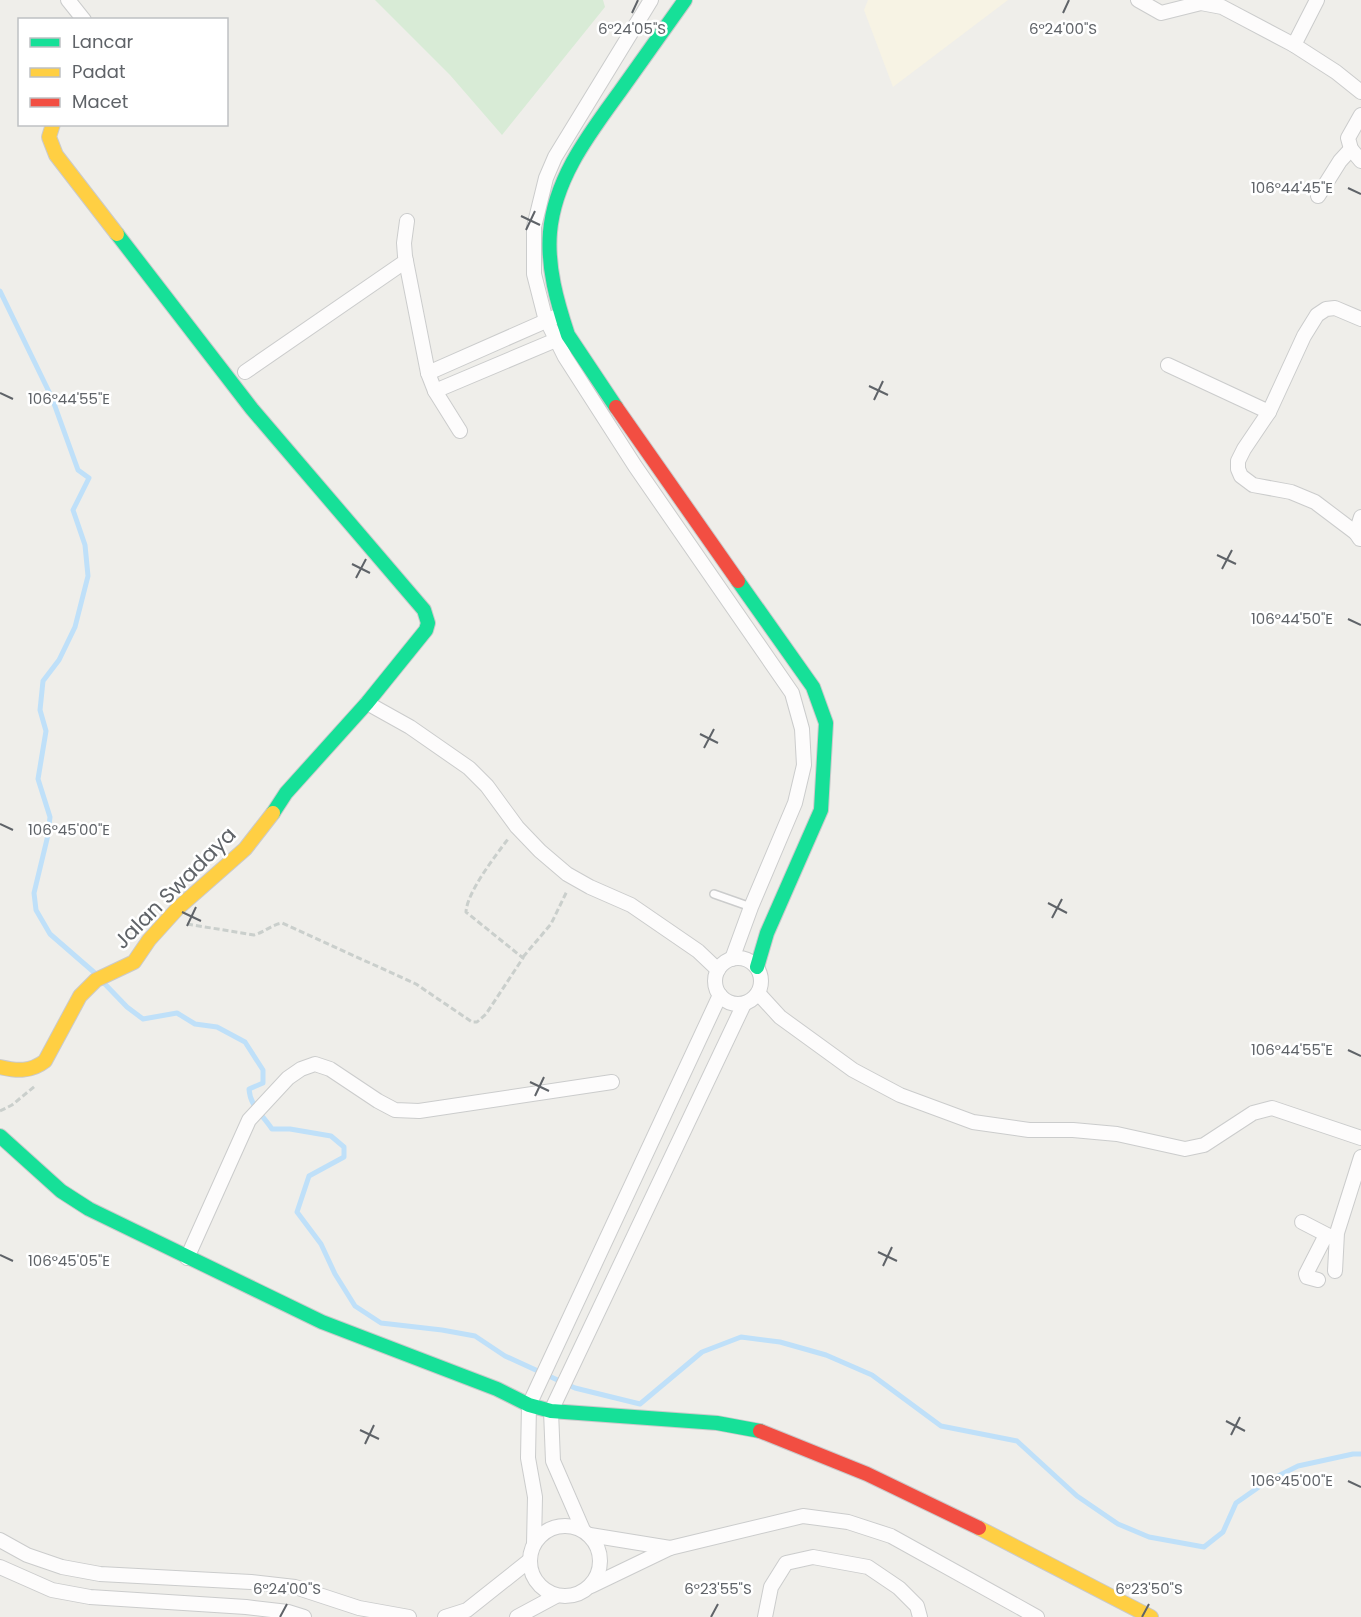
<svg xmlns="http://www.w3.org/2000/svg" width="1361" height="1617" font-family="Poppins,sans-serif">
  <rect width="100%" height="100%" fill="#efeeea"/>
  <polygon fill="#f7f3e4" points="868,0 1008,0 893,87 864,10"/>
  <polygon fill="#d8ebd6" points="375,0 603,0 605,7 502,135 450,75"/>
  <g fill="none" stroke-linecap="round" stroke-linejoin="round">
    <g stroke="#bfe0f9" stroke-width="5">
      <polyline points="0,291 52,398 78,470 89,478 73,510 85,545 88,576 75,627 59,660 43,681 40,710 46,731 38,779 50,817 48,835 34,893 36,910 50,934 96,974"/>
      <path d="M102,981L127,1007L143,1019L177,1013L195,1024L217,1027L245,1042L263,1070V1083L249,1089C250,1106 262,1114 272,1129H290L331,1136L344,1147V1157L309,1176L297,1212L321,1244L335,1274L355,1306L381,1323L442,1330L475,1336L505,1356L575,1388L640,1404L702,1352L741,1337L780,1342L826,1355L872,1375L941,1426L1017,1441L1077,1496L1118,1524L1149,1537L1204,1547L1223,1532L1236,1503L1266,1482L1298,1466L1353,1454H1361"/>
    </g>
    <g stroke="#cbcccc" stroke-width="10">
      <polyline id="lane" points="714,894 751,907"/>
    </g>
    <g stroke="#cbcccc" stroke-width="16">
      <g id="street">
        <polyline points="68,0 84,20"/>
        <polyline points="651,0 555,157 546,178 534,227 534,274 545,317 565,357 635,466 792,693 802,729 804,765 795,803 751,907 732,959"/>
        <polyline points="1138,0 1161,13 1201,3 1222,7 1294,45 1336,72 1361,92"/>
        <polyline points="1294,45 1317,0"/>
        <polyline points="1361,115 1348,138 1351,149 1361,161"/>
        <polyline points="1318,196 1340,161 1351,149"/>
        <polyline points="407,221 404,243 405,256 428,373 435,391 460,431"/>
        <polyline points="1168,365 1269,412"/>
        <polyline points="245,372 406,261"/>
        <polyline points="428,373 555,317"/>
        <polyline points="435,391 563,337"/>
        <polyline points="1356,533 1315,502 1291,492 1253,485 1241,476 1238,469 1238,461 1244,449 1269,412 1304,336 1317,315 1326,309 1335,308 1361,319"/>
        <polyline points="1360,539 1356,533 1361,517"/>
        <polyline points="367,703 410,727 469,768 487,786 517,827 540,851 567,874 590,887 631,905 698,951 718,970"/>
        <circle cx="738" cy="981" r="23"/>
        <polyline points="758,993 780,1017 853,1070 900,1095 973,1122 1029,1130 1073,1130 1117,1134 1185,1149 1204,1145 1253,1113 1272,1108 1361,1138"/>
        <polyline points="1302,1222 1333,1238"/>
        <polyline points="187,1258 249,1120 288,1078 301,1069 315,1064 330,1069 378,1101 395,1110 419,1111 612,1082"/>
        <polyline points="1335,1271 1337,1233 1361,1157"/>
        <polyline points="1318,1280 1307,1277 1306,1274 1326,1235"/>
        <circle cx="565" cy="1561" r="35"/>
        <polyline points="583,1530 553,1461 551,1411 744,1004"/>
        <polyline points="590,1535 670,1548"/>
        <polyline points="0,1540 27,1555 62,1567 100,1574 251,1582 295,1587 359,1608 409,1617"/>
        <polyline points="534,1544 535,1497 528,1458 529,1405 720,995"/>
        <polyline points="0,1567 52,1590 90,1597 246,1607 288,1612 304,1617"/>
        <polyline points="591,1586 670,1548 803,1516 848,1522 891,1536 1037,1617"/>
        <polyline points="445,1617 467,1610 530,1560"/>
        <polyline points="517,1617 556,1596"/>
        <polyline points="765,1617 771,1587 786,1563 813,1557 868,1567 899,1588 917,1606 920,1617"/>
      </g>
    </g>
    <g stroke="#cacacb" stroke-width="16">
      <g id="fast">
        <polyline points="117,234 252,409 424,610 428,623 426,630 367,703 286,793 273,813"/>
        <path d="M616,407L568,335C557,302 547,267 550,232C555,177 590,133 621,90C642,60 664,30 685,0"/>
        <polyline points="738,581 813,687 826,723 821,810 767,933 757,967"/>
        <polyline points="0,1136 61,1191 89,1209 322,1322 497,1389 529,1405 551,1411 717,1423 760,1431"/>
      </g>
    </g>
    <g stroke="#cacacb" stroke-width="16">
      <g id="slow">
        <polyline points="53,124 49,137 56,155 117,234"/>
        <path d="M0,1067C17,1071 31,1072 45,1061L80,996L96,980L134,962L149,940L178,908L245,849L273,813"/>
        <polyline points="979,1528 1151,1617"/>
      </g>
    </g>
    <g stroke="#cacacb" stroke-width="16">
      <g id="jam">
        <polyline points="616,407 738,581"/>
        <polyline points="760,1431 867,1474 979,1528"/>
      </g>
    </g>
    <g stroke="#cacfcc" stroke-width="3" stroke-dasharray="6 3" stroke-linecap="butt">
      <path d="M187,924L254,935C265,932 271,925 282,923L416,984L472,1022H477L486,1014L523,958L466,912C467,892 496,855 508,839"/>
      <polyline points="523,957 551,924 567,891"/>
      <polyline points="0,1111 12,1105 35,1086"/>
    </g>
    <use href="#lane" stroke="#fdfcfc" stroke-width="7"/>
    <use href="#street" stroke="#fdfcfc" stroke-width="14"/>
    <use href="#fast" stroke="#16e098" stroke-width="14"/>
    <use href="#slow" stroke="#ffcf43" stroke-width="14"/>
    <use href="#jam" stroke="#f24e42" stroke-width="14"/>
  </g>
  <path fill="none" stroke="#5f6368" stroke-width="2" d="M632,13L638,0M1063,13L1069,0M1348,188L1361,194M521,216L540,225M526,230L535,211M869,386L888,395M0,393L13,399M874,400L883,381M1217,555L1236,564M352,564L370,573M1222,569L1232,550M356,578L366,559M1348,619L1361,625M700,734L718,743M704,748L714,729M0,824L13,830M1048,903L1067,913M182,912L201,921M1052,918L1062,899M187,926L196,907M1348,1050L1361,1056M530,1082L549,1091M535,1096L544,1077M878,1252L897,1261M0,1255L13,1261M883,1266L892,1247M1226,1421L1245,1431M360,1430L379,1439M1231,1435L1240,1417M365,1444L374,1425M1348,1481L1361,1487M280,1617L287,1604M711,1617L718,1604M1142,1617L1149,1604"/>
  <g text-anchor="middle" stroke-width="5" stroke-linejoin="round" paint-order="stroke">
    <g font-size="21" fill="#5f6368" stroke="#fff">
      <text transform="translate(175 888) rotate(-45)" y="7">Jalan Swadaya</text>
    </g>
  </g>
  <g font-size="15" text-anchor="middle" fill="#5f6368" stroke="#fff" stroke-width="5" stroke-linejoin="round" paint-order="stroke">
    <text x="632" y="34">6°24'05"S</text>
    <text x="1063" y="34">6°24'00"S</text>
    <text x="1292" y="193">106°44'45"E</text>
    <text x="69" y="404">106°44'55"E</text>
    <text x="1292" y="624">106°44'50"E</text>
    <text x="69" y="835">106°45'00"E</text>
    <text x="1292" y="1055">106°44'55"E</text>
    <text x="69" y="1266">106°45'05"E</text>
    <text x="1292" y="1486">106°45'00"E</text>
    <text x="287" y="1594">6°24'00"S</text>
    <text x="718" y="1594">6°23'55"S</text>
    <text x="1149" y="1594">6°23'50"S</text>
  </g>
  <rect x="18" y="18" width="210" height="108" fill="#ffffff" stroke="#bfc1c3" stroke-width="1.5"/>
  <rect x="30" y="38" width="30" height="9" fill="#16e098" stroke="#bfc1c3" stroke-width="1.5"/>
  <text x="72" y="48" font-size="18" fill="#5f6368">Lancar</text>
  <rect x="30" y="68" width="30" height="9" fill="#ffcf43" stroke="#bfc1c3" stroke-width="1.5"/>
  <text x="72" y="78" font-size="18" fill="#5f6368">Padat</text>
  <rect x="30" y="98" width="30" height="9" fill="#f24e42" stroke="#bfc1c3" stroke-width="1.5"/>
  <text x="72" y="108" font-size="18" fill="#5f6368">Macet</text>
</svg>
